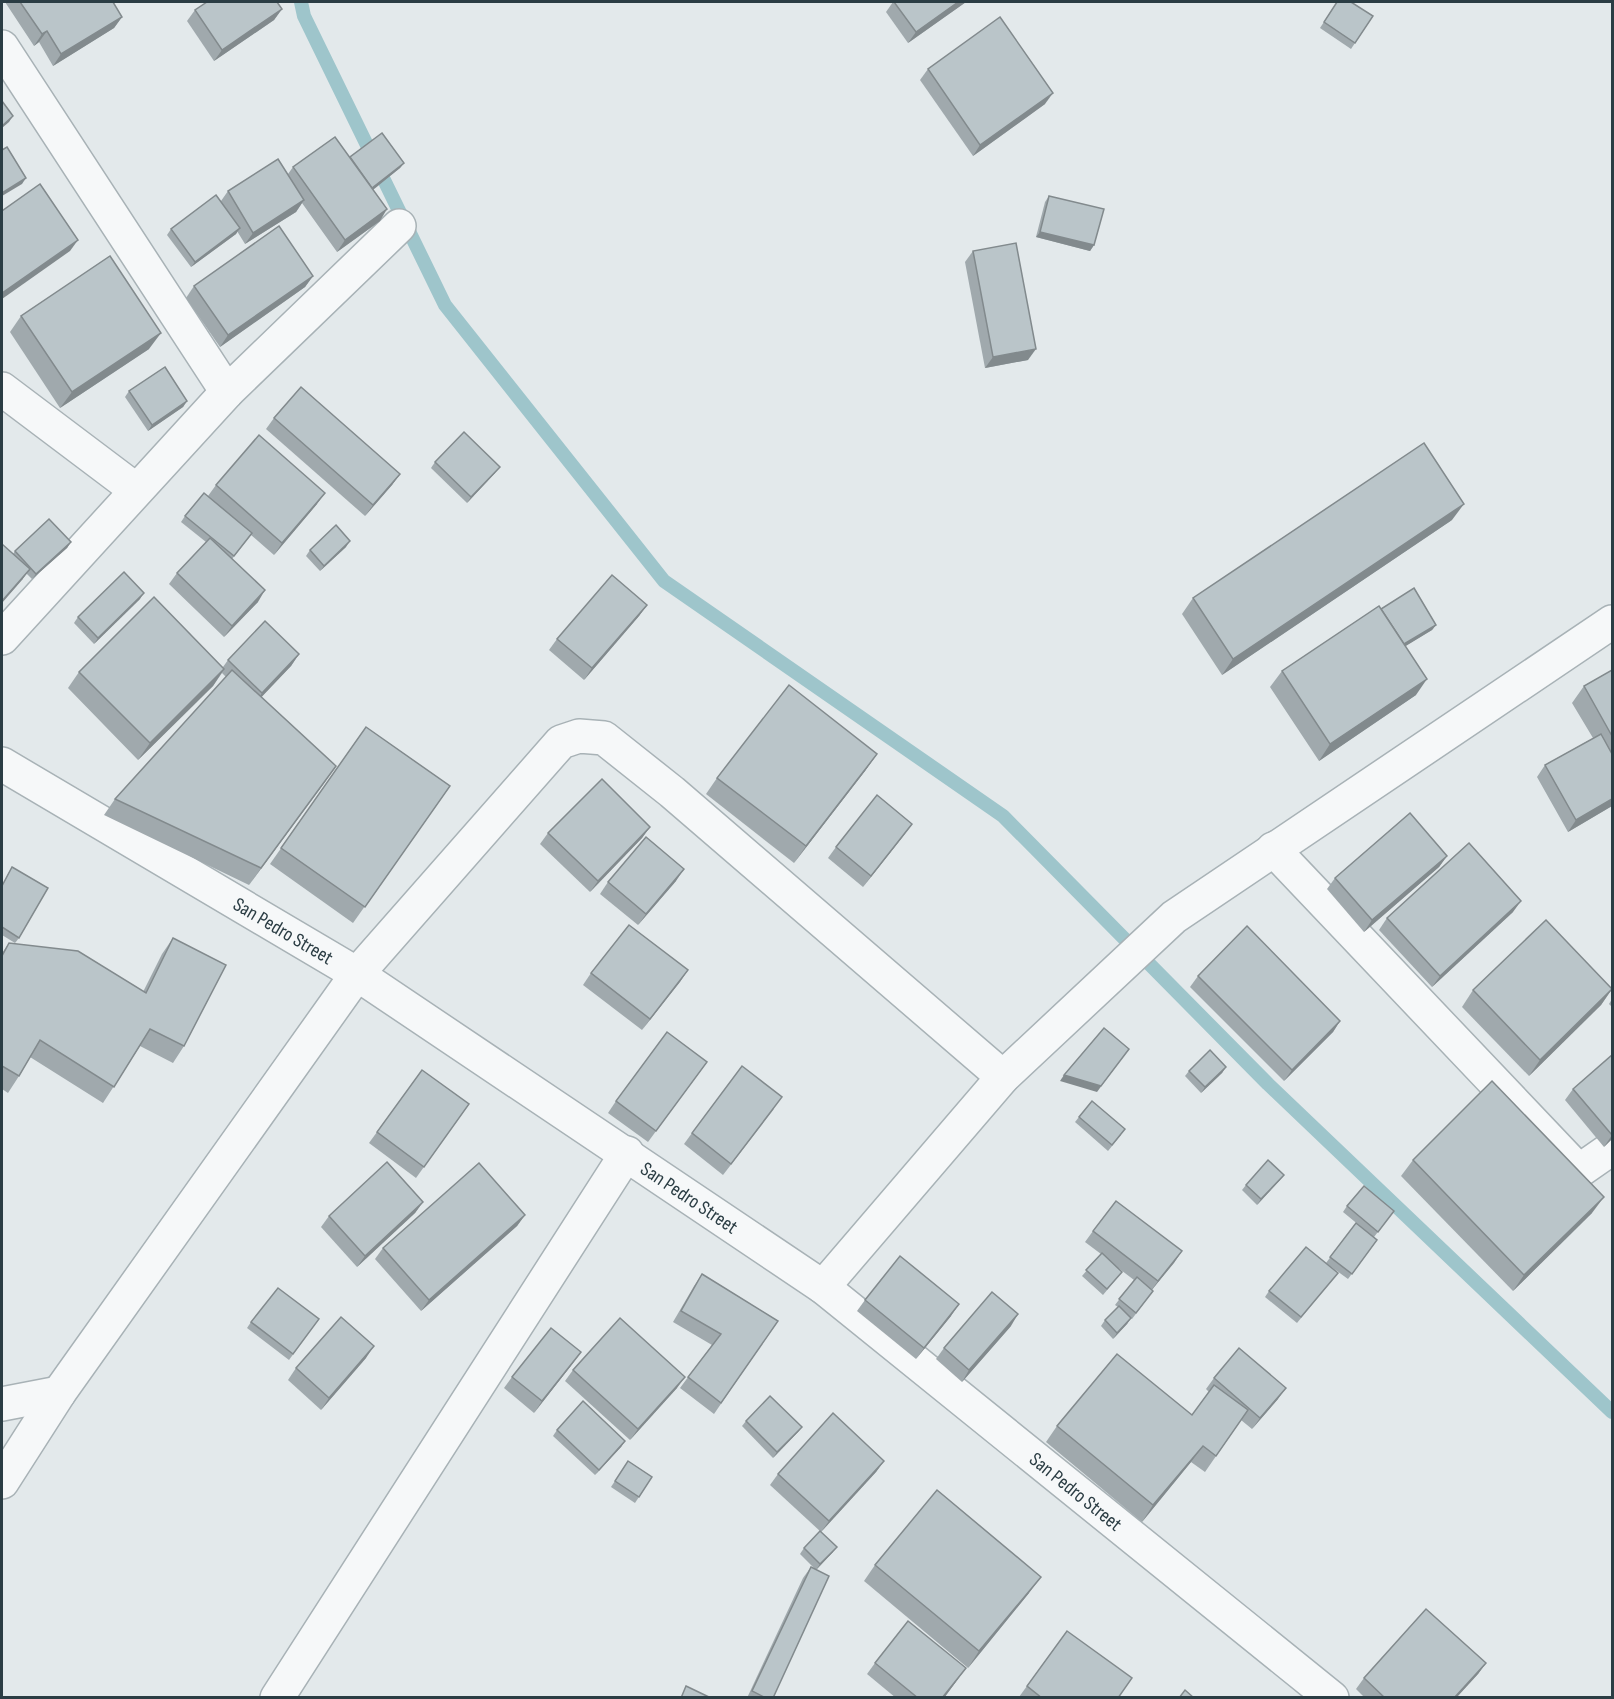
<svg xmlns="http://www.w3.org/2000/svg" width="1614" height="1699" font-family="'Sofia Sans Condensed',sans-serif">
  <rect width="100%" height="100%" fill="#e3e9eb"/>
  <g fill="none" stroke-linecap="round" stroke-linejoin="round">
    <polyline stroke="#9ec5cb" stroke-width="14" points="301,2 304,16 445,305 664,581 1003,816 1268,1084 1612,1412"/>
    <g stroke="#a8b2b6" stroke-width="36">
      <g id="street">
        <polyline points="2,47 227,392"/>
        <polyline points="2,389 136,490"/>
        <polyline points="2,638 227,392 399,226"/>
        <path id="s1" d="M2,764L357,974L823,1287L1332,1698"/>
        <polyline points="1273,849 1579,1171 1612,1148"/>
        <polyline points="823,1287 1003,1077 1174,917 1612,622"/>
        <polyline points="2,1404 59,1393"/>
        <polyline points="2,1482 59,1393 357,974 561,742 579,736 604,738 672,792 1003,1077"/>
        <polyline points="277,1698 627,1153"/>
      </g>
    </g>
    <use href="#street" stroke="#f6f8f9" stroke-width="33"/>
  </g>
  <g fill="#a0a9ad">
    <polygon points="5,2 113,2 122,17 114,28 53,66 39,42 34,46"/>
    <polygon points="893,2 966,2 908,43 886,12"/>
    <polygon points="1337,2 1373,16 1351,49 1320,28"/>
    <polygon points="282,9 274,20 214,61 187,21 195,10"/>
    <polygon points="928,69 1045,104 973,156 920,80"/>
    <polygon points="350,157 404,163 400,168 373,189 380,221 337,252 302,203 296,212 245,244 237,231 236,234 191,267 167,235 171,229 221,201 228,191 288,174 293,167"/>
    <polygon points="1049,196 1094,245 1090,251 1036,237 1045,202"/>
    <polygon points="973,251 1028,360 985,368 965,262"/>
    <polygon points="313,276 305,287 220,347 186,298 194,286"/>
    <polygon points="21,316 149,349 60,408 10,332"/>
    <polygon points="129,391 187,401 183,407 148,431 125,397"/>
    <polygon points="274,418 400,474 392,485 365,516 266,429"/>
    <polygon points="435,462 495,473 467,503 431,468"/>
    <polygon points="216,485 317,504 274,555 251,535 232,559 258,602 224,637 169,584 177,573 206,542 181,522 185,516 208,496"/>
    <polygon points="1452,520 1222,675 1182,614 1193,598"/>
    <polygon points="71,542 67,548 32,579 26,573 22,580 13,554 15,551"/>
    <polygon points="346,547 320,571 306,556 310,550"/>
    <polygon points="140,599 94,644 74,623 78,617"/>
    <polygon points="647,605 639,616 584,680 549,650 557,639"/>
    <polygon points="1381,609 1436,625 1432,630 1405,646 1416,695 1319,761 1270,687 1282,671"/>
    <polygon points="299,654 291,666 261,697 336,766 249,885 104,815 115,799 226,677 222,673 213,686 138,760 68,688 79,672 223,667 228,660"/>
    <polygon points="1612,670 1612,806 1568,832 1537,777 1545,765 1593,738 1572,703 1584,686"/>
    <polygon points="366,727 450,786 353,923 270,864"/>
    <polygon points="877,754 865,771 794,863 706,794 717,778"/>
    <polygon points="650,827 642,838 590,892 540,844 548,833"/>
    <polygon points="904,835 863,887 828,858 836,847"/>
    <polygon points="1447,856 1439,867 1364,932 1327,889 1335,878"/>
    <polygon points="12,867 19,938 15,943 2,935 2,885"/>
    <polygon points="676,881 638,925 600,894 608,882"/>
    <polygon points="1513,912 1432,987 1379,930 1387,918"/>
    <polygon points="173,938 184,1046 173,1063 140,1046 103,1103 30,1057 19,1076 8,1093 2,1089 2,953 9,943 143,992 162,954"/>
    <polygon points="688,970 642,1030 583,985 591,973"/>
    <polygon points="1198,976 1340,1021 1333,1032 1284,1081 1190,987"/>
    <polygon points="1612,989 1601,1005 1529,1076 1462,1007 1473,990"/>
    <polygon points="1612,999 1612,1007 1609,1004"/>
    <polygon points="1612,1055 1612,1139 1604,1147 1565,1100 1573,1089"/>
    <polygon points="707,1062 648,1142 608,1113 616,1101"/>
    <polygon points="1226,1067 1222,1073 1201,1093 1185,1076 1189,1071"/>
    <polygon points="422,1070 469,1104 416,1178 369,1143"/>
    <polygon points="774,1109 723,1175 684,1144 692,1133"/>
    <polygon points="1079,1117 1121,1135 1108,1151 1075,1122"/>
    <polygon points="1413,1160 1592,1213 1513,1291 1401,1176"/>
    <polygon points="1280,1180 1257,1205 1242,1190 1246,1185"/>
    <polygon points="423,1202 415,1213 357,1267 321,1227 329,1216"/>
    <polygon points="1347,1206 1394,1211 1374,1237 1377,1240 1348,1279 1326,1263 1356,1223 1371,1235 1343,1212"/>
    <polygon points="525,1215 517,1226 421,1311 375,1259 383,1248"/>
    <polygon points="1093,1231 1182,1251 1152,1290 1153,1291 1132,1319 1128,1315 1131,1318 1127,1324 1113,1339 1101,1326 1105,1320 1118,1307 1115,1305 1134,1280 1117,1267 1122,1272 1103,1295 1082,1276 1101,1254 1085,1242"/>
    <polygon points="702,1274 778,1321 714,1414 680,1388 712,1345 673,1322 694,1286"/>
    <polygon points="1334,1278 1297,1323 1265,1297 1269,1291"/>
    <polygon points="865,1300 951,1316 916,1359 857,1311"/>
    <polygon points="319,1319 289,1360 247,1328 251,1322"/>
    <polygon points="1011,1326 962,1382 936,1359 944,1348"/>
    <polygon points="366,1358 321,1410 288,1380 296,1368"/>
    <polygon points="573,1363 534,1413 504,1388 512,1377"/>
    <polygon points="573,1370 677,1388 630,1440 565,1381"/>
    <polygon points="1214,1378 1278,1399 1252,1429 1241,1420 1205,1472 1191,1462 1142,1522 1046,1442 1057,1426 1192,1415 1209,1392 1206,1389"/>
    <polygon points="746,1421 802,1427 798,1432 773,1458 742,1426"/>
    <polygon points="557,1430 625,1441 621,1447 595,1475 553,1436"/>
    <polygon points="628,1461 652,1477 635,1503 611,1487"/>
    <polygon points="884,1461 876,1472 821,1532 770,1485 778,1474"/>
    <polygon points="804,1548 833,1552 816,1570 800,1554"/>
    <polygon points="875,1565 1029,1593 968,1668 864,1581"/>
    <polygon points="811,1567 773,1698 747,1698 803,1578"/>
    <polygon points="1067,1631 1118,1698 1019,1697"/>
    <polygon points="875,1663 958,1679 944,1698 896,1698 867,1674"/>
    <polygon points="1486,1663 1478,1674 1456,1698 1365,1698 1356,1689 1364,1678"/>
  </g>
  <g fill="#828a8d">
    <polygon points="958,2 966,2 908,43 916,32"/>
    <polygon points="282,9 274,20 214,61 222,50"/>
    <polygon points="122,17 114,28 53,66 61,54"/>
    <polygon points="47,31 39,42 34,46 42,34"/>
    <polygon points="1053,93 1045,104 973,156 980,145"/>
    <polygon points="13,116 9,122 2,128 2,126"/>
    <polygon points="404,163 400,168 368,194 372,188"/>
    <polygon points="26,178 22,184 2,196 2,193"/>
    <polygon points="304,200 296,212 245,244 253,233"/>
    <polygon points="387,209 380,221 337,252 345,240"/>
    <polygon points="240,228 236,234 191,267 195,262"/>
    <polygon points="1040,232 1094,245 1090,251 1036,237"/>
    <polygon points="78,240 70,251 2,299 2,293"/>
    <polygon points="313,276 305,287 220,347 228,335"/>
    <polygon points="161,333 149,349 60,408 72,392"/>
    <polygon points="1036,349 1028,360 985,368 993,357"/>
    <polygon points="187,401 183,407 148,431 152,425"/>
    <polygon points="500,467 495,473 467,503 471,497"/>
    <polygon points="400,474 392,485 365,516 373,505"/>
    <polygon points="325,493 317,504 274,555 282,543"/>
    <polygon points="1464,504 1452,520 1222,675 1233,659"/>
    <polygon points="350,541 346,547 320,571 324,566"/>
    <polygon points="71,542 67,548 32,579 36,574"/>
    <polygon points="30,569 22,580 2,603 2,601"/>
    <polygon points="265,590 258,602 224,637 232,626"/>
    <polygon points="144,593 140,599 94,644 98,638"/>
    <polygon points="647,605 639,616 584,680 592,668"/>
    <polygon points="1436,625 1432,630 1396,652 1400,646"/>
    <polygon points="299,654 291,666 254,705 262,693"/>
    <polygon points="224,669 213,686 138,760 150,743"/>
    <polygon points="1427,679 1416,695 1319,761 1330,744"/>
    <polygon points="877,754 865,771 794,863 806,846"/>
    <polygon points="336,766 325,782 249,885 261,868"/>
    <polygon points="1612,799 1612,806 1568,832 1576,820"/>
    <polygon points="912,824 904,835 863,887 871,876"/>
    <polygon points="650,827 642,838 590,892 598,881"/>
    <polygon points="1447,856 1439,867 1364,932 1372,920"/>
    <polygon points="684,869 676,881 638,925 646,914"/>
    <polygon points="1521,901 1513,912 1432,987 1440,976"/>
    <polygon points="688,970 680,982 642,1030 650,1019"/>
    <polygon points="1612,989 1601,1005 1529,1076 1540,1060"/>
    <polygon points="1340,1021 1333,1032 1284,1081 1292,1070"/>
    <polygon points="1125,1054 1097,1092 1060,1081 1064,1075"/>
    <polygon points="1226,1067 1222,1073 1201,1093 1205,1087"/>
    <polygon points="1612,1135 1612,1139 1604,1147"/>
    <polygon points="1284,1175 1280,1180 1257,1205 1261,1199"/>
    <polygon points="1604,1197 1592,1213 1513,1291 1524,1275"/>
    <polygon points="423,1202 415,1213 357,1267 365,1256"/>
    <polygon points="525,1215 517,1226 421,1311 429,1300"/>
    <polygon points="1182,1251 1174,1263 1150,1292 1158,1281"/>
    <polygon points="959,1304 951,1316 916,1359 924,1348"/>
    <polygon points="1018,1314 1011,1326 962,1382 969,1370"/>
    <polygon points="1131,1318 1127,1324 1113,1339 1117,1333"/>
    <polygon points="374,1346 366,1358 321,1410 329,1398"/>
    <polygon points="581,1352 573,1363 534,1413 542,1401"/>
    <polygon points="685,1377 677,1388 630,1440 638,1429"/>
    <polygon points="1286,1388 1278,1399 1252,1429 1260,1418"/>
    <polygon points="802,1427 798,1432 773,1458 777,1452"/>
    <polygon points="625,1441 621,1447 595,1475 599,1470"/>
    <polygon points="1203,1446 1191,1462 1142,1522 1153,1505"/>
    <polygon points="884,1461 876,1472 821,1532 829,1521"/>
    <polygon points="837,1547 833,1552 816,1570 820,1564"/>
    <polygon points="1041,1577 1029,1593 968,1668 979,1651"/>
    <polygon points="1486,1663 1478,1674 1456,1698 1454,1698"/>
    <polygon points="966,1668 944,1698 942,1698"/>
  </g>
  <g fill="#bac5c9" stroke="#828a8d" stroke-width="1.5">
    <polygon points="20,2 113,2 122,17 61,54 47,31 42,34"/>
    <polygon points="207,2 277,2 282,9 222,50 195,10"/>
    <polygon points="894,2 958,2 916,32"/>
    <polygon points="1337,2 1351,2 1373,16 1355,43 1324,22"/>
    <polygon points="1000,17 1053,93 980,145 928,69"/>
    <polygon points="2,101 13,116 2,126"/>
    <polygon points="382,133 404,163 372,188 350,157"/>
    <polygon points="335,137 387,209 345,240 293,167"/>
    <polygon points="7,147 26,178 2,193 2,150"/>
    <polygon points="278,159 304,200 253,233 228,191"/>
    <polygon points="40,184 78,240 2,293 2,211"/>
    <polygon points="216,195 240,228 195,262 171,229"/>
    <polygon points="1049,196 1104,209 1094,245 1040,232"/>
    <polygon points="279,226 313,276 228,335 194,286"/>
    <polygon points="1016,243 1036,349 993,357 973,251"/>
    <polygon points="110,256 161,333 72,392 21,316"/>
    <polygon points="165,367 187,401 152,425 129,391"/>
    <polygon points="301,387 400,474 373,505 274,418"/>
    <polygon points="464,432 500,467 471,497 435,462"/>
    <polygon points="259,435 325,493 282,543 216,485"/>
    <polygon points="1424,443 1464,504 1233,659 1193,598"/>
    <polygon points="204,493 252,533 234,556 185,516"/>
    <polygon points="49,519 71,542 36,574 15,551"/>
    <polygon points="336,525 350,541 324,566 310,550"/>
    <polygon points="210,538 265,590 232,626 177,573"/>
    <polygon points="2,544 30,569 2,601"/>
    <polygon points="124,572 144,593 98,638 78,617"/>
    <polygon points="612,575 647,605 592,668 557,639"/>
    <polygon points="1414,588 1436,625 1404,644 1381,609"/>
    <polygon points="154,597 224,669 150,743 79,672"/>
    <polygon points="1379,606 1427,679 1330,744 1282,671"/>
    <polygon points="265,621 299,654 262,693 228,660"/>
    <polygon points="232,670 336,766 261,868 115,799"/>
    <polygon points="1612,670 1612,736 1584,686"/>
    <polygon points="789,685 877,754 806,846 717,778"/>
    <polygon points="366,727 450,786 365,907 281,848"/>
    <polygon points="1601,734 1612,754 1612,799 1576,820 1545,765"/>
    <polygon points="602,779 650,827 598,881 548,833"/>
    <polygon points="877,795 912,824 871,876 836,847"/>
    <polygon points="1410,813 1447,856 1372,920 1335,878"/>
    <polygon points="646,837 684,869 646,914 608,882"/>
    <polygon points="1469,843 1521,901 1440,976 1387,918"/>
    <polygon points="12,867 48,888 19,938 2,927 2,886"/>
    <polygon points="1546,920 1612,989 1540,1060 1473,990"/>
    <polygon points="629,925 688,970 650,1019 591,973"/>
    <polygon points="1247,926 1340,1021 1292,1070 1198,976"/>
    <polygon points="173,938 226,965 184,1046 150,1029 114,1087 40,1040 19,1076 2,1066 2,956 9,943 78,951 146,993"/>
    <polygon points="1104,1028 1129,1049 1101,1086 1064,1075"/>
    <polygon points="667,1032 707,1062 656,1131 616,1101"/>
    <polygon points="1210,1050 1226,1067 1205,1087 1189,1071"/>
    <polygon points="1612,1055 1612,1135 1573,1089"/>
    <polygon points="742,1066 782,1097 731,1164 692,1133"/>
    <polygon points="422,1070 469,1104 424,1167 377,1132"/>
    <polygon points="1492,1081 1604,1197 1524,1275 1413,1160"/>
    <polygon points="1092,1101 1125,1129 1112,1145 1079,1117"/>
    <polygon points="1268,1160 1284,1175 1261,1199 1246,1185"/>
    <polygon points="387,1162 423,1202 365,1256 329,1216"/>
    <polygon points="479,1163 525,1215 429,1300 383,1248"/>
    <polygon points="1364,1186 1394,1211 1378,1232 1347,1206"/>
    <polygon points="1116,1201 1182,1251 1158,1281 1093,1231"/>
    <polygon points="1356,1223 1377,1240 1352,1274 1330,1257"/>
    <polygon points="1306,1247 1338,1273 1301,1317 1269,1291"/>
    <polygon points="1102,1253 1122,1272 1107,1289 1086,1270"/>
    <polygon points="900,1256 959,1304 924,1348 865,1300"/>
    <polygon points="702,1274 778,1321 721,1403 688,1377 721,1334 681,1311"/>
    <polygon points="1137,1277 1153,1291 1136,1313 1119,1299"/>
    <polygon points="278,1288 319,1319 293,1354 251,1322"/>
    <polygon points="992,1292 1018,1314 969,1370 944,1348"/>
    <polygon points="1119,1306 1131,1318 1117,1333 1105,1320"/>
    <polygon points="341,1317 374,1346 329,1398 296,1368"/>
    <polygon points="620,1318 685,1377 638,1429 573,1370"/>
    <polygon points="551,1328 581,1352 542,1401 512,1377"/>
    <polygon points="1239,1348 1286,1388 1260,1418 1214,1378"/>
    <polygon points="1117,1354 1192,1415 1214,1385 1248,1410 1216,1456 1203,1446 1153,1505 1057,1426"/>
    <polygon points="770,1396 802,1427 777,1452 746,1421"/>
    <polygon points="583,1401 625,1441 599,1470 557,1430"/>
    <polygon points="833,1413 884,1461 829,1521 778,1474"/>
    <polygon points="628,1461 652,1477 639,1497 615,1481"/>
    <polygon points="937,1490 1041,1577 979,1651 875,1565"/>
    <polygon points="820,1531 837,1547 820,1564 804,1548"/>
    <polygon points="811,1567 829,1576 773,1698 766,1698 752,1691"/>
    <polygon points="1426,1609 1486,1663 1454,1698 1385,1698 1364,1678"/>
    <polygon points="908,1621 966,1668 942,1698 918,1698 875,1663"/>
    <polygon points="1067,1631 1132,1678 1118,1698 1042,1698 1027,1686"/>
    <polygon points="686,1686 711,1698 681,1698"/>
    <polygon points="1185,1690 1194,1698 1179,1698"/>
  </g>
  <g text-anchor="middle" stroke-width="6" stroke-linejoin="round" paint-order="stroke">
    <g font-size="20" fill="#2b3d44" stroke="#f3f7f8">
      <text dy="7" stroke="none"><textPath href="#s1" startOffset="327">San Pedro Street</textPath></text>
      <text dy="7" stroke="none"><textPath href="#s1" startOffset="813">San Pedro Street</textPath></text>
      <text dy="7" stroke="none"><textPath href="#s1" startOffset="1299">San Pedro Street</textPath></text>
    </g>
  </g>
  <rect width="1614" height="1699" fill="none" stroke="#2b3d44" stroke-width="6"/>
</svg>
